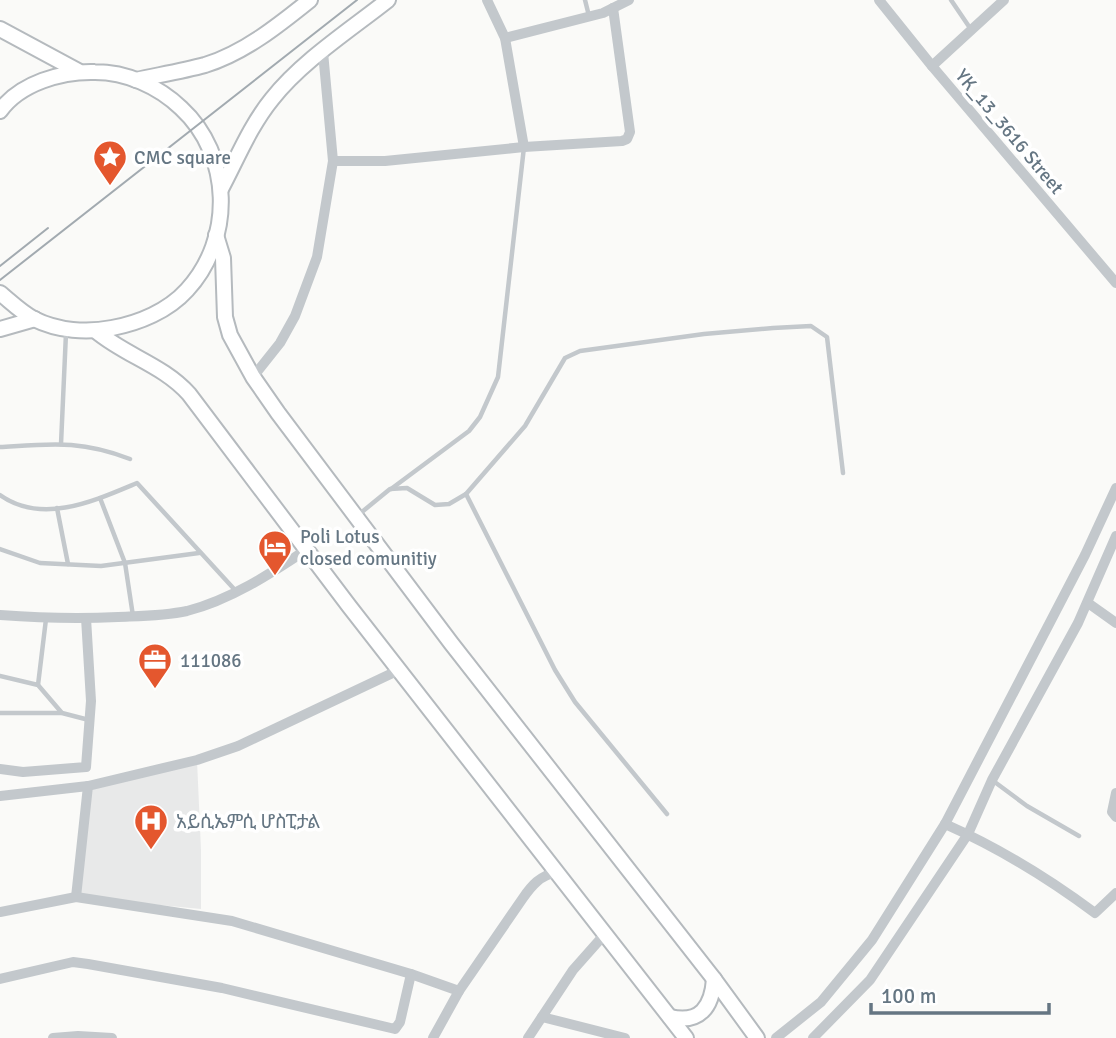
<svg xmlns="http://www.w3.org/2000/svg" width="1116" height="1038" font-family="Signika,'Noto Sans Ethiopic',sans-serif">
  <rect width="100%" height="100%" fill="#fafaf8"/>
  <polygon fill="#e8e9e9" points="197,760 201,850 201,909 76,897 88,786"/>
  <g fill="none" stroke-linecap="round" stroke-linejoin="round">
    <g stroke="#b5babe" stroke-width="18">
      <g id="primary">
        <polyline points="0,29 78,71"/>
        <path d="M136,80C159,75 183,71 205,65C244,53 279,25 310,0"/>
        <path d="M0,111C20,83 62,71 95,72C126,72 158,86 181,108C232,155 234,239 187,290C168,311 139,323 112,328C87,333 58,331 34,319C22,313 11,302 0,293"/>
        <path d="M221,189C237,159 250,126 272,99C302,61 350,30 388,0"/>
        <polyline points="216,235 223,258 225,317 230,335 253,377 278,413 451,643 714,979 757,1038"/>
        <polyline points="0,329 35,319"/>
        <path d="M96,331C126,356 163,365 189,394L349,606L686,1038"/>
        <path d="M670,1017C700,1024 712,1007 714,979"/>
      </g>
    </g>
    <g stroke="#c3c8cc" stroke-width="4.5">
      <polyline points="585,0 589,16"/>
      <polyline points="951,0 970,28"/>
      <polyline points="61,444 66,333"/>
      <path d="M0,447C52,444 80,440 130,459"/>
      <polyline points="391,489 469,431 480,417 498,377 524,147"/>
      <polyline points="466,494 555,670 575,702 667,814"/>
      <path d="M0,495C42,525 94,501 137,483L235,590"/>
      <polyline points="100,498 125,563 133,616"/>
      <polyline points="57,508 68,564"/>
      <polyline points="357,516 390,489 407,488 435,505 449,504 466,494 525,426 565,358 580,351 704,334 773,328 811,326 827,337 843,473"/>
      <polyline points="0,549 40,563 101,566 199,553"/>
      <polyline points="0,676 38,685 62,713 89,720"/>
      <polyline points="38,685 46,619"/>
      <polyline points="0,713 61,713"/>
      <polyline points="992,780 1027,806 1079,836"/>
    </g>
    <g stroke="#c3c8cc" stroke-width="10">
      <polyline points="487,0 505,38 524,147"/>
      <polyline points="879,0 932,66 1116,283"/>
      <polyline points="505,38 603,13 629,0"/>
      <polyline points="932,66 1004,0"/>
      <polyline points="333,161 385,161 524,147 622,141 627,139 630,132 613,8"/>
      <polyline points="253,377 280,343 295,316 317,257 333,161 323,52"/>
      <polyline points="1088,603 1116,623"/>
      <path d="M0,615C40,618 78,619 118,617C141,616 164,616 187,611C230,600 270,574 306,550"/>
      <polyline points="0,769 23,772 86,767 91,701 86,618"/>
      <polyline points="1116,793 1112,812 1116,817"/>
      <polyline points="0,796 88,786"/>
      <path d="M945,824C999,848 1048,878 1095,913L1116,893"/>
      <polyline points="76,897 88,786 197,760 238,746 399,670"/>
      <polyline points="0,912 76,897 232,921 411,974 459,991"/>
      <polyline points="0,979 73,962 88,964 222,988 395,1029 400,1022 411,974"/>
      <polyline points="542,1017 625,1038"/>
      <polyline points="53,1038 78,1036 112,1038"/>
      <path d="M433,1038L459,991L523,898C532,885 540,876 556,872"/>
      <polyline points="528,1038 573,970 604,935"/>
      <polyline points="776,1038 821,1002 872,940 945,824 1085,555 1116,488"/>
      <polyline points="813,1038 870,980 968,834 992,780 1078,623 1116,536"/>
    </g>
    <use href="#primary" stroke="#fff" stroke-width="14"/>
    <g stroke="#a2aab0" stroke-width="2">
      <polyline points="0,266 48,228"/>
      <polyline points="0,280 357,0"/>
    </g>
  </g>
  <defs>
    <g id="sight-pin" transform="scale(1.75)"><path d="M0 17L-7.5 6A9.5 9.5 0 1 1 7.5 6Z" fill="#e4572e" stroke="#fff"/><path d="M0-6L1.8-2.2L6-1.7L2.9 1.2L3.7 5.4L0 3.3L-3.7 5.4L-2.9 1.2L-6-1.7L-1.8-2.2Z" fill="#fff"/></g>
    <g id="hotel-pin" transform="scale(1.75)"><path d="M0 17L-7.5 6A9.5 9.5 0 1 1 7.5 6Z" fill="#e4572e" stroke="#fff"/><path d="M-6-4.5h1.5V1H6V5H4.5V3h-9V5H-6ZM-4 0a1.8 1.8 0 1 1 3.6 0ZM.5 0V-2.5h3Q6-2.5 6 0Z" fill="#fff"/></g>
    <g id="office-pin" transform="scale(1.75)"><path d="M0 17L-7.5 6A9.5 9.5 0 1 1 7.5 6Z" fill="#e4572e" stroke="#fff"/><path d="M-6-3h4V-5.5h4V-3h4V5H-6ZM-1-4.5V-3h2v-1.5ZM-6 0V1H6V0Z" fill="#fff"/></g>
    <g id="hospital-pin" transform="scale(1.75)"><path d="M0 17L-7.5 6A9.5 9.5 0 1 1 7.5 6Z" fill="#e4572e" stroke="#fff"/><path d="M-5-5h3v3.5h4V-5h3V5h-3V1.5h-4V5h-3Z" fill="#fff"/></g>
  </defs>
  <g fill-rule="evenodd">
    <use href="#sight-pin" x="110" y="157"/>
    <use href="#hotel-pin" x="275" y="547"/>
    <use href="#office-pin" x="155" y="660"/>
    <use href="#hospital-pin" x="151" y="821"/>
  </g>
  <g text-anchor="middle" stroke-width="7" stroke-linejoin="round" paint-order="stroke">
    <g font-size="19" fill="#657683" stroke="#fff">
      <text transform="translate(1010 131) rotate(50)" y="7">YK_13_3616 Street</text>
    </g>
    <g font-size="19" fill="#657683" stroke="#fff" text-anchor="start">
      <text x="134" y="164">CMC square</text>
      <text x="300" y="543">Poli Lotus<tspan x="300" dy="22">closed comunitiy</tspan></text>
      <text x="180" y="667">111086</text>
      <text x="176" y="828">አይሲኤምሲ ሆስፒታል</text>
    </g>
  </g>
  <path d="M871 1003v10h178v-10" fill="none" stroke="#657683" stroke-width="3.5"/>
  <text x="881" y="1003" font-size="21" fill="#657683" stroke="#ffffff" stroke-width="5" paint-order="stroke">100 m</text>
</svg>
